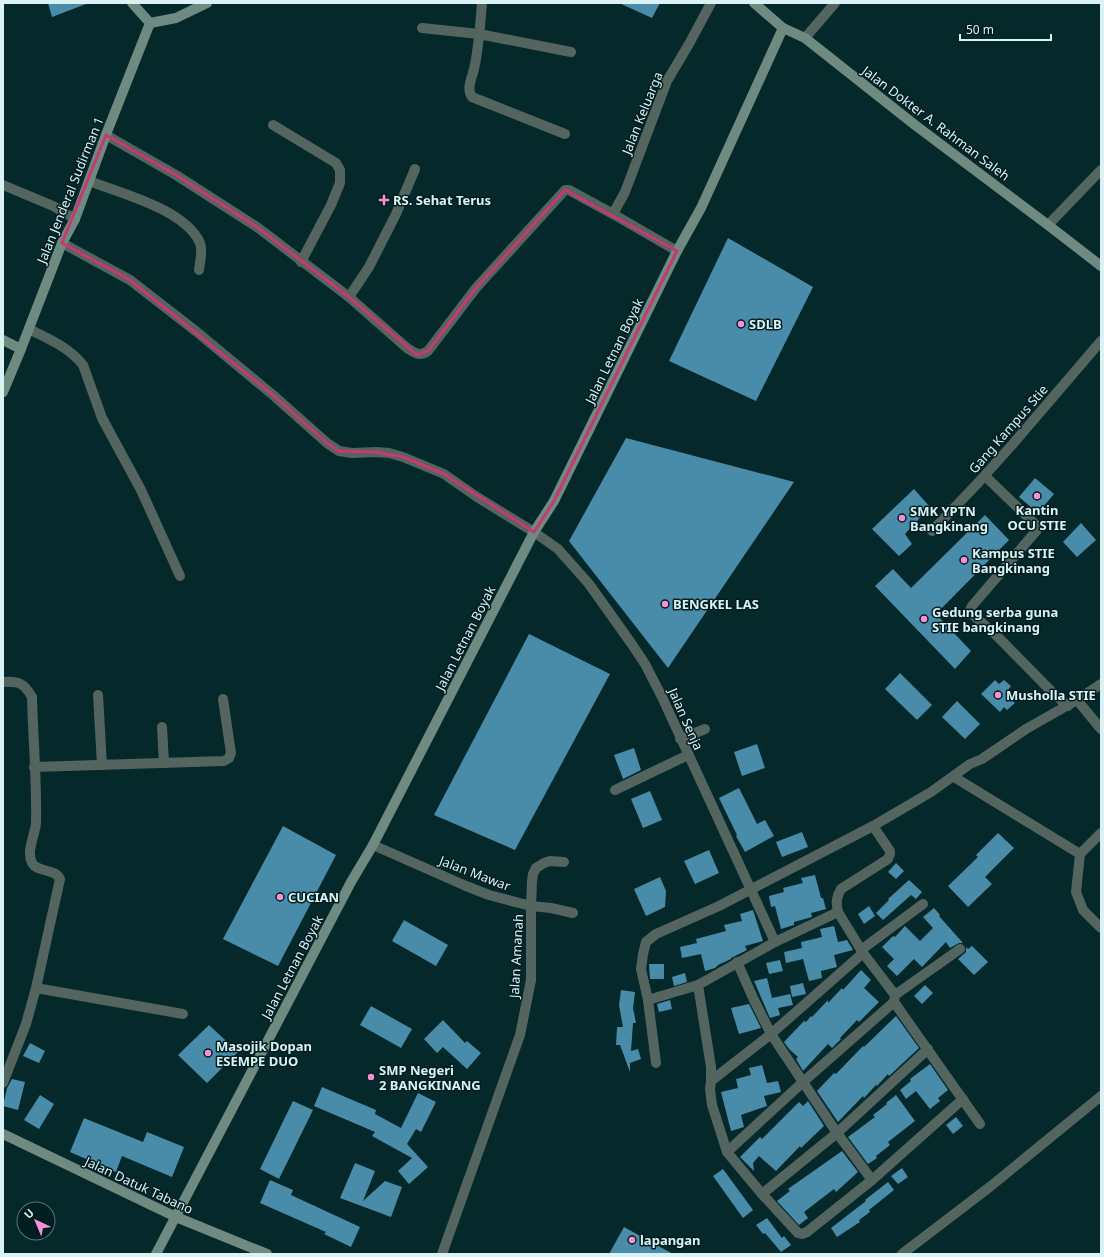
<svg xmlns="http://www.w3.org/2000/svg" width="1104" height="1257" font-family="'Noto Sans',sans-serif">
  <rect width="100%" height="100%" fill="#05282a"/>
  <g fill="#488caa">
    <polygon points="48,3 86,3 86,4 52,17"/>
    <polygon points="619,3 660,3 652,18"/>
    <polygon points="728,238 813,287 756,401 669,361"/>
    <polygon points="626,438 794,482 668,668 569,541"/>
    <polygon points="1035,478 1054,494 1038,513 1019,497"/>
    <polygon points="914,489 930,507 905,534 912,544 899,556 872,529"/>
    <polygon points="985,515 1009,540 936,614 971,651 955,669 875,586 893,569 911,588"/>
    <polygon points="1081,523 1096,540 1077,557 1063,542"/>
    <polygon points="529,634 610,674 515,850 434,815"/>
    <polygon points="900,673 932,705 917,720 885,689"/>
    <polygon points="995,680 999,684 1004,680 1011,686 1008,690 1014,696 1010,698 1015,703 1007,710 1004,707 1000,712 981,694"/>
    <polygon points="957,701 980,724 965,739 942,717"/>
    <polygon points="757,744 765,768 742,776 734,752"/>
    <polygon points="634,748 641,770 623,779 614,755"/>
    <polygon points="739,788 757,824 765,820 774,836 745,852 736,836 737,835 719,798"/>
    <polygon points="650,791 662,820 643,828 631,799"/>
    <polygon points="283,826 336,855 278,966 223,939"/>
    <polygon points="802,832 808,847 782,857 776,842"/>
    <polygon points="998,833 1014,848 985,877 992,884 968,907 948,886 978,857 976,855"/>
    <polygon points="709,850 719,873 695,884 684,861"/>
    <polygon points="896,863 904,871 896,879 888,872"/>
    <polygon points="815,875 821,898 823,898 826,909 811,913 812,917 794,922 794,925 781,929 775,906 771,907 769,896 784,892 783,888 803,883 801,878"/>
    <polygon points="660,877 666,891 665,907 646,916 634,889"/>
    <polygon points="909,880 922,892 916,899 911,895 883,920 876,913 889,900 888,899"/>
    <polygon points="869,906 875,916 864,924 858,914"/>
    <polygon points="934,908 940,915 939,916 963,943 959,943 950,948 946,942 922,967 914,959 897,976 887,966 894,959 882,947 893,936 895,937 905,926 920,941 933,928 923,917"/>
    <polygon points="753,910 763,941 745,946 747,950 731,958 731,959 718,965 715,968 705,971 701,954 682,958 680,947 697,943 696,939 726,931 724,925 742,921 740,914"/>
    <polygon points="404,920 448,945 436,966 392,941"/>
    <polygon points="834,926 838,942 847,940 853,950 834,955 837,967 821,971 822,978 809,981 803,959 786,963 784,952 802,948 801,942 822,937 820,929"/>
    <polygon points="972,946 988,962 974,975 958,959 966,952 966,947 968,949"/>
    <polygon points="780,960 783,971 769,974 766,963"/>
    <polygon points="649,964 664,964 664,979 650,979"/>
    <polygon points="861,970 871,980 864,988 879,1002 859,1022 857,1020 840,1038 841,1039 832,1048 828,1044 803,1071 796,1059 798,1057 789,1049 784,1042 804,1021 806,1022 811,1016 812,1017 828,1000 828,1003 842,988 843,990"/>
    <polygon points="685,973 687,982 674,986 672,977"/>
    <polygon points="767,978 772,998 790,994 793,1005 778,1008 780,1015 770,1018 754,981"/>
    <polygon points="803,983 806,994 792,997 790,986"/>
    <polygon points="925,985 933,993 922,1004 914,996"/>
    <polygon points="621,990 635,992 633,1008 636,1023 633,1023 631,1051 638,1049 641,1059 630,1063 630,1072 620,1045 616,1045 617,1027 623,1027 619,1005"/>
    <polygon points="670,1000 672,1009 659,1012 657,1004"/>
    <polygon points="749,1004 761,1028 739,1034 731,1008"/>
    <polygon points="371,1006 412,1029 401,1048 360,1025"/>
    <polygon points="896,1016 919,1048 889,1076 888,1074 877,1086 876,1085 864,1098 863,1096 838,1122 817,1091 834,1073 836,1074 863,1046 864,1047"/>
    <polygon points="443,1020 465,1043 467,1041 481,1053 467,1069 443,1047 437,1053 424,1039"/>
    <polygon points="209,1025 238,1052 207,1083 178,1055"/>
    <polygon points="30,1043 45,1051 39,1063 23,1056"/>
    <polygon points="930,1064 948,1090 938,1098 940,1101 930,1109 916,1091 906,1099 900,1090 911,1081 910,1079"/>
    <polygon points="762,1065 767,1083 778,1081 781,1092 764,1096 767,1106 741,1115 744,1127 731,1131 721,1092 738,1088 736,1079 751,1075 749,1068"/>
    <polygon points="12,1079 25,1082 18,1110 3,1106 7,1088"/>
    <polygon points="322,1087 376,1110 375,1114 401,1128 418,1093 436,1102 421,1132 416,1129 407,1144 428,1167 409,1184 398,1171 412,1158 372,1136 375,1132 314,1106"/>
    <polygon points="40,1095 54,1104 39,1129 24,1120"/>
    <polygon points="896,1095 915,1121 888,1142 890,1145 876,1156 877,1158 868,1164 848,1137 875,1117 873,1115 887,1104 886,1103"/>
    <polygon points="293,1101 313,1110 279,1179 260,1169"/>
    <polygon points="808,1101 824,1126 801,1148 800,1146 776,1171 759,1156 753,1163 754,1171 740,1157 760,1137 762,1139 799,1102 803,1106"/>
    <polygon points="956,1117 963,1126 953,1134 946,1125"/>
    <polygon points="84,1118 143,1142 147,1132 184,1147 172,1177 122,1156 116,1172 70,1152"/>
    <polygon points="842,1151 858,1172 836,1192 834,1189 804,1212 808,1218 799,1225 777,1201 790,1191 788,1189"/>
    <polygon points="355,1163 375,1171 363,1201 385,1181 402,1187 391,1217 340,1198"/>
    <polygon points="902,1168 908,1177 898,1184 891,1176"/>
    <polygon points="723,1169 753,1210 743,1218 713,1176"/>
    <polygon points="270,1180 293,1190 291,1195 360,1227 351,1247 324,1234 326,1232 260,1203"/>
    <polygon points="888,1182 894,1190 869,1210 870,1212 859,1220 860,1222 837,1237 831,1228 866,1201 865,1200"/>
    <polygon points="767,1218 782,1238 784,1236 791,1245 781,1252 765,1233 763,1234 756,1225"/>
    <polygon points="624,1227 673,1254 609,1254"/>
  </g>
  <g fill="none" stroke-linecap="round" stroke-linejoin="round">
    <g stroke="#54645f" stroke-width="10">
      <path d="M482,3C480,25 479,48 474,69C472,78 466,89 472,97L565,134"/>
      <polyline points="422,28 479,34 571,52"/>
      <polyline points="805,38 835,3"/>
      <polyline points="273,125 336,163 340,170 340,183 331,205 301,262"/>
      <path d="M106,135L176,175L257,227L349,297L407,348C415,353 419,357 428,351L476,288L565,190H569L613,214L677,251"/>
      <path d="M89,181C121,193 186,210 200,243C203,252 200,261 199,270"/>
      <polyline points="3,185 53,206 75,219"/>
      <polyline points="613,214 625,192 667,81 689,44 711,3"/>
      <polyline points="1048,225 1101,170"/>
      <polyline points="62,243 130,280 197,332 273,395 327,443 339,451 352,453 376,452 389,453 403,457 444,474 477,497 534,532 558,549 589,584 631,643 645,664 662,697 775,942"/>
      <polyline points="349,297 369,267 396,214 415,169"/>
      <path d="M29,329C48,339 69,347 83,365L102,418L141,490L180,576"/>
      <polyline points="985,476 1036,525 1037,530 972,606 970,610 972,614 997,636 1056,696 1068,706"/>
      <polyline points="932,531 977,484 1012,445 1101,341"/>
      <path d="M3,682C19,681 24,683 32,697C33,739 37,781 36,823C35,835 26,851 32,863C38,873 55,868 60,879L36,988L26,1024L3,1083"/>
      <polyline points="98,695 102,765"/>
      <polyline points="1077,700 1101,729"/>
      <polyline points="162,727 164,763"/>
      <polyline points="680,739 705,729"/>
      <polyline points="34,767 224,761 229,758 231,753 223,699"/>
      <polyline points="954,777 1080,854 1076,892 1083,910 1101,928"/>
      <polyline points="615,790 688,755"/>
      <polyline points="373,845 466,886 489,895 531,906 551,908 573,913"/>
      <polyline points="1080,854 1101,833"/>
      <polyline points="838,912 863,953 895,995 894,1002 980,1124"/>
      <polyline points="861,950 923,904"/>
      <polyline points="863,953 771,1034 837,1133 872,1180"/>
      <polyline points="737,962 754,1000 771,1034 711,1081 710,1089 712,1105 727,1152 762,1194 798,1233 802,1234 807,1232 872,1180 963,1099"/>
      <polyline points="698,985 711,1067 711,1081"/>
      <polyline points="36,988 183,1014"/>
      <polyline points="895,995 960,949"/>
      <path d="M648,1000L698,985L775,942L838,912C836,903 836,897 841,889L888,859L890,854V851L873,826L931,792L970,764L982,759L1026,729L1077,700L1101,684"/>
      <polyline points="656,1063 648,1000 641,969 643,954 646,942 656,934 719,906 873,826"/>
      <polyline points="727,1152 803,1082 894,1002"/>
      <polyline points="762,1194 837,1133 928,1049"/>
      <polyline points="442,1254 520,1035 531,980 531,906 532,881 533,874 536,868 544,863 550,861 564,862"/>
      <polyline points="902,1254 991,1186 1101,1096"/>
    </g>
    <g stroke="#6f8a81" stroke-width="10">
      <polyline points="754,3 783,28 805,38 915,125 1048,225 1101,266"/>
      <polyline points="150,23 176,18 207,3"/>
      <polyline points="3,340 21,349"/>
      <polyline points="3,392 21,349 62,243 75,219 107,132 150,23 132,3"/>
      <polyline points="3,1134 176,1217 267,1254"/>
      <polyline points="156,1254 351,882 373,845 534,532 554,501 677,251 701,208 783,28"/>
    </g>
  </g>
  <path fill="none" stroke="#c63972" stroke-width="3" stroke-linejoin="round" d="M106,135L176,175L257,227L349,297L417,355L428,351L476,288L565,190L677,251L554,501L534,532L444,474L403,457L376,452L339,451L327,443L273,395L130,280L62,243Z"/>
  <g fill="#f491d3" stroke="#001e21" stroke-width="1.5">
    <path d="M382 194h4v4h4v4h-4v4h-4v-4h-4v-4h4z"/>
    <circle cx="741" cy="324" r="4"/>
    <circle cx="1037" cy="496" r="4"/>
    <circle cx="902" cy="518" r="4"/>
    <circle cx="964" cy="560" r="4"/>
    <circle cx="665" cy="604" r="4"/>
    <circle cx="924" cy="619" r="4"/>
    <circle cx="998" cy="695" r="4"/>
    <circle cx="280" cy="897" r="4"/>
    <circle cx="208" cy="1053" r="4"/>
    <circle cx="371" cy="1077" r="4"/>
    <circle cx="632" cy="1240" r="4"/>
  </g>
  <g text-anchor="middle" stroke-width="3" stroke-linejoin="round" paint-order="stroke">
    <g font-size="13" fill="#dbf2f4" stroke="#001e21">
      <text transform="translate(642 113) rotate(-68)" y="5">Jalan Keluarga</text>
      <text transform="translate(936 123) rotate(37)" y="5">Jalan Dokter A. Rahman Saleh</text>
      <text transform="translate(70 190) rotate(-68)" y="5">Jalan Jenderal Sudirman 1</text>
      <text transform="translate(614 351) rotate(-64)" y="5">Jalan Letnan Boyak</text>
      <text transform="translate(1008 429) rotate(-49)" y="5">Gang Kampus Stie</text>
      <text transform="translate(465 638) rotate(-63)" y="5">Jalan Letnan Boyak</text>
      <text transform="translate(686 719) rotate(66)" y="5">Jalan Senja</text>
      <text transform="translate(475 873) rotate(21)" y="5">Jalan Mawar</text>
      <text transform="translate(516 956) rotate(-87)" y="5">Jalan Amanah</text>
      <text transform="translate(292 967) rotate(-62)" y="5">Jalan Letnan Boyak</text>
      <text transform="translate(139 1185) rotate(25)" y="5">Jalan Datuk Tabano</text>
    </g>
    <g font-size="13" font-weight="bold" fill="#dbf2f4" stroke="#001e21" text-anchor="start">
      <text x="393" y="205">RS. Sehat Terus</text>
      <text x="749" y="329">SDLB</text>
      <text x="1037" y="515" text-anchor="middle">Kantin<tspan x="1037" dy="15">OCU STIE</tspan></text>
      <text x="910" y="516">SMK YPTN<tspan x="910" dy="15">Bangkinang</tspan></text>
      <text x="972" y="558">Kampus STIE<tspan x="972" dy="15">Bangkinang</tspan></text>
      <text x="673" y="609">BENGKEL LAS</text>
      <text x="932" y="617">Gedung serba guna<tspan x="932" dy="15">STIE bangkinang</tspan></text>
      <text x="1006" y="700">Musholla STIE</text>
      <text x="288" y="902">CUCIAN</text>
      <text x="216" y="1051">Masojik Dopan<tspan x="216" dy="15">ESEMPE DUO</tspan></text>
      <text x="379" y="1075">SMP Negeri<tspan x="379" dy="15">2 BANGKINANG</tspan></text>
      <text x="640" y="1245">lapangan</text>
    </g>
  </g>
  <rect width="1104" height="1257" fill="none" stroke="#dbf2f4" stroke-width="8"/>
  <g transform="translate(36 1221) rotate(316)"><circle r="19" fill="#001e21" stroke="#587375"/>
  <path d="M0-3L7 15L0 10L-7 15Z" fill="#f491d3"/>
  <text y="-6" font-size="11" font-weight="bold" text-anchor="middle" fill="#dbf2f4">U</text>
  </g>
  <path d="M960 34v6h91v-6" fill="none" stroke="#dbf2f4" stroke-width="2"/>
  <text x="966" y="34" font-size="12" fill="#dbf2f4" stroke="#001e21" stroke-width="3" paint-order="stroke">50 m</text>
</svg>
